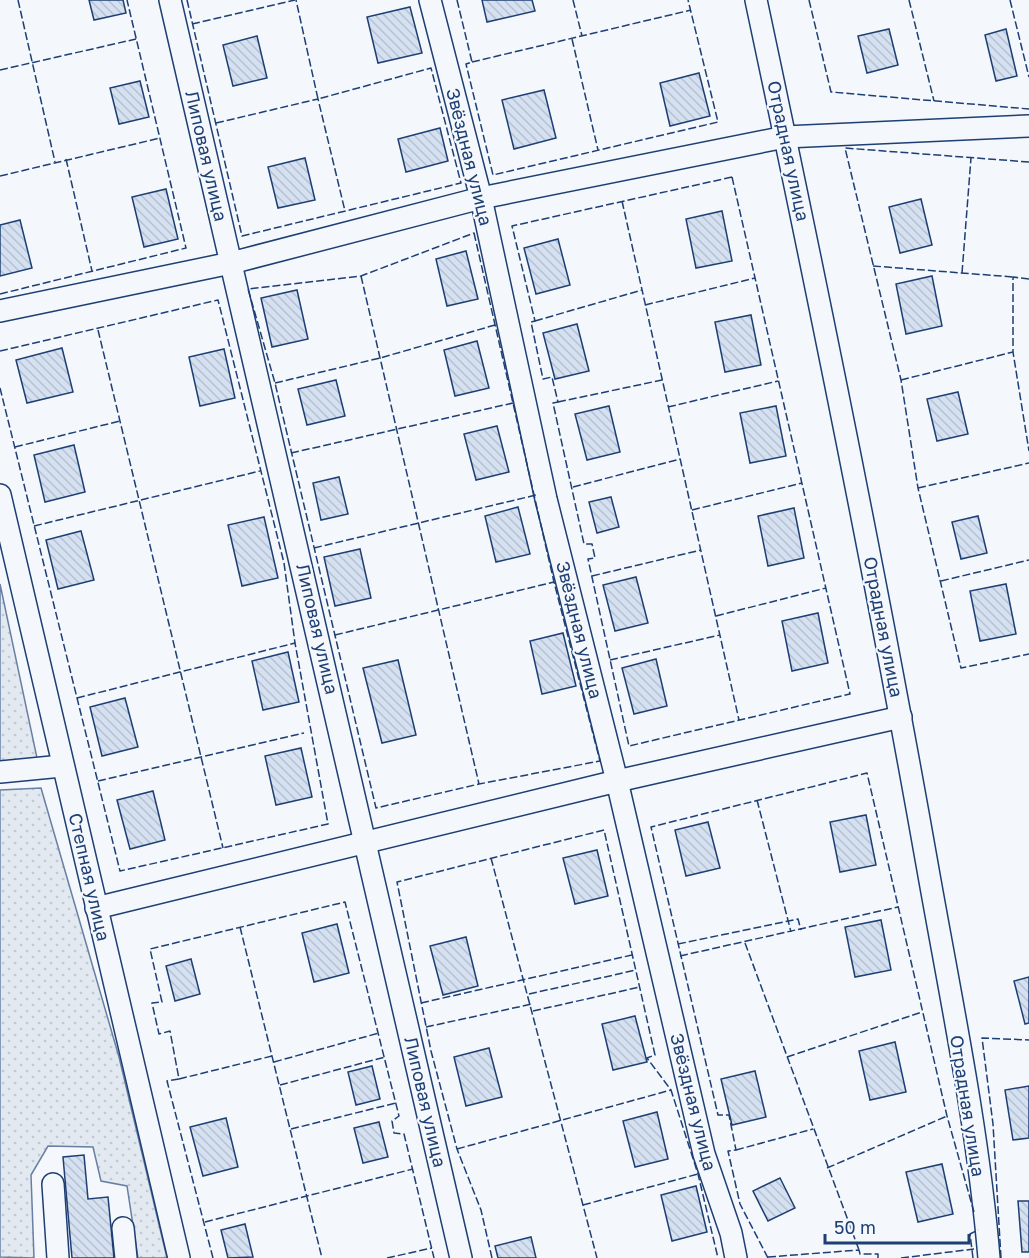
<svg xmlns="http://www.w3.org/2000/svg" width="1029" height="1258" font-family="'Golos Text',sans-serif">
  <defs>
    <pattern id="grass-dots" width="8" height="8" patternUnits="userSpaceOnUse" patternTransform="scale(1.5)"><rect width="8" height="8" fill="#e3e9f0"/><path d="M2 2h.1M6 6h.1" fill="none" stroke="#c2c9d1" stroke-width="1.8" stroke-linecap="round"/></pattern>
    <pattern id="building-back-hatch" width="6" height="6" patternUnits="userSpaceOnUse" patternTransform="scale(1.5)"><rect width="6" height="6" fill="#d5e0f0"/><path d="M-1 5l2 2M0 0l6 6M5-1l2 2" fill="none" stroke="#b6c1d1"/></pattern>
  </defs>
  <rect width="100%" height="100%" fill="#f4f7fb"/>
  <g fill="url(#grass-dots)" stroke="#687fa3" stroke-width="1.5">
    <polygon points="0,584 37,758 0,762"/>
    <polygon points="41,788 119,1057 167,1258 138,1258 127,1186 101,1181 93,1147 48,1146 31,1175 34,1258 0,1257 0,790"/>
  </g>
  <g fill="url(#building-back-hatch)" stroke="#1d3f73" stroke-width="1.5">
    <polygon points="89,0 123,0 126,13 94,20"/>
    <polygon points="482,0 532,0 535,11 487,22"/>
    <polygon points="410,7 422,53 378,63 367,17"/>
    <polygon points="889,29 898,65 867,73 858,36"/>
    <polygon points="1006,29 1017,76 996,81 985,35"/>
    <polygon points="257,36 267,78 233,86 223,45"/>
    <polygon points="699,73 710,116 670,126 660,83"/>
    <polygon points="140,81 149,117 119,124 110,88"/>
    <polygon points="544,90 556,138 514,149 502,100"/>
    <polygon points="440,128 448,161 406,172 398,139"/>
    <polygon points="305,158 315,200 278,208 268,167"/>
    <polygon points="166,189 178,239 144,247 132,197"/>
    <polygon points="921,199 932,245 900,253 889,207"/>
    <polygon points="722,211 732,261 696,268 686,219"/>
    <polygon points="20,220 32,268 0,276 0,225"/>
    <polygon points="558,239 570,285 536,294 524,248"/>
    <polygon points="466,251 478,299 447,306 436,259"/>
    <polygon points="932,276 942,326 906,334 896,284"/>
    <polygon points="297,290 308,339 272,347 261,298"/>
    <polygon points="751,315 761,365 725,372 715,322"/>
    <polygon points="577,324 589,371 555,379 543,333"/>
    <polygon points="477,341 489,388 455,396 444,350"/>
    <polygon points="62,348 73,392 27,403 16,360"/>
    <polygon points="224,349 235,398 200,406 189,357"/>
    <polygon points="336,380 345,416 307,425 298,389"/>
    <polygon points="958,392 968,434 937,441 927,399"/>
    <polygon points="609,406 620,452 587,460 575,414"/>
    <polygon points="776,406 786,456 750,463 740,413"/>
    <polygon points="497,426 509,472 476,480 464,434"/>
    <polygon points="74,445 85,492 45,502 34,455"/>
    <polygon points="339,477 348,514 321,520 313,483"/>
    <polygon points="611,497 619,527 597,533 589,502"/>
    <polygon points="518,507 530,554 496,562 485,516"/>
    <polygon points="794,508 804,558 768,566 758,516"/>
    <polygon points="978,516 987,553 961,559 952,522"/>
    <polygon points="264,517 278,578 242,586 228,525"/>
    <polygon points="81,531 94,580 58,589 46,540"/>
    <polygon points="360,549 371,598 335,606 324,557"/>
    <polygon points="636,577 648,623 615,631 603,585"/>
    <polygon points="1006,584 1016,634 980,641 970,591"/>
    <polygon points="818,613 828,663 792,671 782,621"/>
    <polygon points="563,633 576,686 542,694 530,641"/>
    <polygon points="288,652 299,702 263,710 252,661"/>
    <polygon points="656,659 667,706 634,714 622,668"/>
    <polygon points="398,660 416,735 382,743 363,668"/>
    <polygon points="125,698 138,747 102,756 90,707"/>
    <polygon points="301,748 312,797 276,805 265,756"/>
    <polygon points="153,791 165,840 130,849 117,800"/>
    <polygon points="866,815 876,865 840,872 830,822"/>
    <polygon points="708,822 720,868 686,876 675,830"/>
    <polygon points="597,850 608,896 575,904 563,858"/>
    <polygon points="881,920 891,970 855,977 845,927"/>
    <polygon points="337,924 349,973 314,982 302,933"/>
    <polygon points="466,937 478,986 443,995 430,946"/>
    <polygon points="191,959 200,994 175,1001 166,966"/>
    <polygon points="1029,977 1029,1023 1025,1024 1014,981"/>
    <polygon points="635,1016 647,1062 613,1070 602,1024"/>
    <polygon points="895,1042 906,1092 870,1100 859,1051"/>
    <polygon points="489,1048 502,1097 466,1106 454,1057"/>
    <polygon points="372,1066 380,1099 356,1105 348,1072"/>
    <polygon points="755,1071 766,1117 732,1125 721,1079"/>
    <polygon points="1029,1086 1029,1138 1013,1140 1005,1090"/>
    <polygon points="657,1112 668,1159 635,1167 623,1121"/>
    <polygon points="226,1118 238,1167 203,1176 190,1127"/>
    <polygon points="379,1122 388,1157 363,1163 354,1128"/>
    <polygon points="84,1155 88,1199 108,1197 114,1258 72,1258 63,1157"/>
    <polygon points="942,1164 953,1214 918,1222 906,1172"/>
    <polygon points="780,1178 795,1208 768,1221 753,1191"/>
    <polygon points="696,1186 707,1232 672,1241 661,1195"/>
    <polygon points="1018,1201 1029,1201 1029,1252 1022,1252"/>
    <polygon points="245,1224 253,1257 228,1258 221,1230"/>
    <polygon points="531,1237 536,1258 498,1258 495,1246"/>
  </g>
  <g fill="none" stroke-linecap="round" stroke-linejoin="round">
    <g stroke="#1d3f73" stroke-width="24">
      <g id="minor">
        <polyline points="170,0 461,1258"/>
        <polyline points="430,0 481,198 546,499 617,781 704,1154 731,1233 736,1258"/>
        <path d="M756,0C817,287 876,575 927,864C950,995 978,1126 989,1258"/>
        <polyline points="0,311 231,263 481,198 785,137 1029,126"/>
        <polyline points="0,495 179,1258"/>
        <polyline points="0,772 62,766"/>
        <polyline points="96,908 617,781 901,717"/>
        <polyline points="53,1184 58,1258"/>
        <polyline points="123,1228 126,1258"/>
      </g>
    </g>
    <use href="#minor" stroke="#f4f7fb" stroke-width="21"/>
    <g stroke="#1d3f73" stroke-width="1.5" stroke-dasharray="8 3" stroke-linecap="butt">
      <polyline points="18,0 55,162"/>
      <polyline points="187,0 242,236 461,183 431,68 318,99 296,0"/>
      <polyline points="457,0 472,62 466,64 493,175 718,122 688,0"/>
      <polyline points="573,0 582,36"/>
      <polyline points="809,0 831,92 1029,109"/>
      <polyline points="909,0 934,101"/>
      <polyline points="1010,0 1029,77"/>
      <polyline points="192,24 295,0"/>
      <polyline points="572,39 598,150"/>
      <polyline points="472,62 691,10"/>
      <polyline points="0,70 136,39"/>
      <polyline points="216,123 318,99 345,211"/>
      <polyline points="66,159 92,271"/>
      <polyline points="1029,162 845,148 901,380 918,488 961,668 1029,654"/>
      <polyline points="0,176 160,138"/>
      <polygon points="732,177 850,694 629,746 588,559 595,558 592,544 584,544 553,403 558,402 552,377 543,379 531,322 535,321 512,226"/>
      <polyline points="622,201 739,720"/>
      <polygon points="474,233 554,582 600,761 479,784 376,808 275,383 248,289 361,276"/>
      <polyline points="873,266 1013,277"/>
      <polyline points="962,273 971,158"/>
      <polyline points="361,276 479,784"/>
      <polyline points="1029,279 1013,277 1013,352 1029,451"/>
      <polyline points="0,294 186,248 127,0"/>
      <polyline points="645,305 755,278"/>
      <polyline points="535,321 642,290"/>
      <polyline points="98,330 223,848"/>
      <polyline points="0,351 218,300 284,563 295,643 328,824 120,871 0,388"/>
      <polyline points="901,380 1013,352"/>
      <polyline points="275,383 380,358 495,325"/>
      <polyline points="558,402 662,380"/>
      <polyline points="668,407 778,381"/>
      <polyline points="15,447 120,421"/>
      <polyline points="291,453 513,403"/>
      <polyline points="573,487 680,459"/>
      <polyline points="918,488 1029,463"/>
      <polyline points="692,510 802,483"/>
      <polyline points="34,526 260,471"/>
      <polyline points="314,548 536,495"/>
      <polyline points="592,576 701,550"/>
      <polyline points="941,581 1029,560"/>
      <polyline points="716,616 826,588"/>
      <polyline points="335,635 554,582"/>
      <polyline points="610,660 720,635"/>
      <polyline points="77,698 295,643"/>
      <polyline points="98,781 304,733"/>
      <polyline points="757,800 791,932"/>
      <polyline points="491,858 597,1258"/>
      <polyline points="240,927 322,1258"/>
      <polyline points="745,943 859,1250"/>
      <polyline points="678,944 798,919 801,930"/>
      <polyline points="680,956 898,907"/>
      <polyline points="529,994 636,970"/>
      <polyline points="421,1003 632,955"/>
      <polyline points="533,1011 640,987"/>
      <polyline points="426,1027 532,1004"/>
      <polyline points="787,1057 922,1012"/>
      <polyline points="274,1062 379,1033"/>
      <polyline points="179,1079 272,1056"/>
      <polyline points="280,1085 385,1057"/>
      <polyline points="291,1129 396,1103"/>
      <polyline points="457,1149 671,1090"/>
      <polyline points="736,1150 813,1129"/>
      <polyline points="827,1168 947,1116"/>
      <polyline points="583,1205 698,1174"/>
      <polyline points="205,1222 413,1169"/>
      <polyline points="768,1257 859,1250 860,1254 878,1254 878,1258"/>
      <polyline points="213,1258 167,1081 179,1079 170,1031 159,1034 152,1003 162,1002 150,949 345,902 399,1116 392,1121 394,1133 404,1134 434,1258"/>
      <polyline points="387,1258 432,1248"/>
      <polyline points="492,1258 481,1210 457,1149 431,1051 397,882 604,830 655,1055 647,1058 671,1090 698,1174 718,1258"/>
      <polyline points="768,1258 740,1204 728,1151 736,1150 729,1115 718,1115 651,827 867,773 947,1116 974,1212"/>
      <polyline points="901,1258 974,1249"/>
      <polyline points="973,1258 970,1234 978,1230"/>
      <polyline points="1001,1258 993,1124 982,1038 1029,1040"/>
    </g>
  </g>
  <g text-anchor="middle" stroke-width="4.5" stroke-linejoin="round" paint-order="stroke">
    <g font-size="18" fill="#1d3f73" stroke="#f4f7fb">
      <text transform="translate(788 151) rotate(78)" y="6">Отрадная улица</text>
      <text transform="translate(206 156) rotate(77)" y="6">Липовая улица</text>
      <text transform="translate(469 157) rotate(76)" y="6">Звёздная улица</text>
      <text transform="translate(883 627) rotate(79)" y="6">Отрадная улица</text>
      <text transform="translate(317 629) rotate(77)" y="6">Липовая улица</text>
      <text transform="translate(579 630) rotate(76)" y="6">Звёздная улица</text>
      <text transform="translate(89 877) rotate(77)" y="6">Степная улица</text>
      <text transform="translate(425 1102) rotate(77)" y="6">Липовая улица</text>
      <text transform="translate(693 1102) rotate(76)" y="6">Звёздная улица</text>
      <text transform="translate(967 1106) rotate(81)" y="6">Отрадная улица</text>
    </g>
  </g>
  <path d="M825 1234v9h144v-9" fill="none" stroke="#1d3f73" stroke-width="3"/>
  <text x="834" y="1234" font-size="18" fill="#1d3f73" stroke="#f4f7fb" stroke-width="4.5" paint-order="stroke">50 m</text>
</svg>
